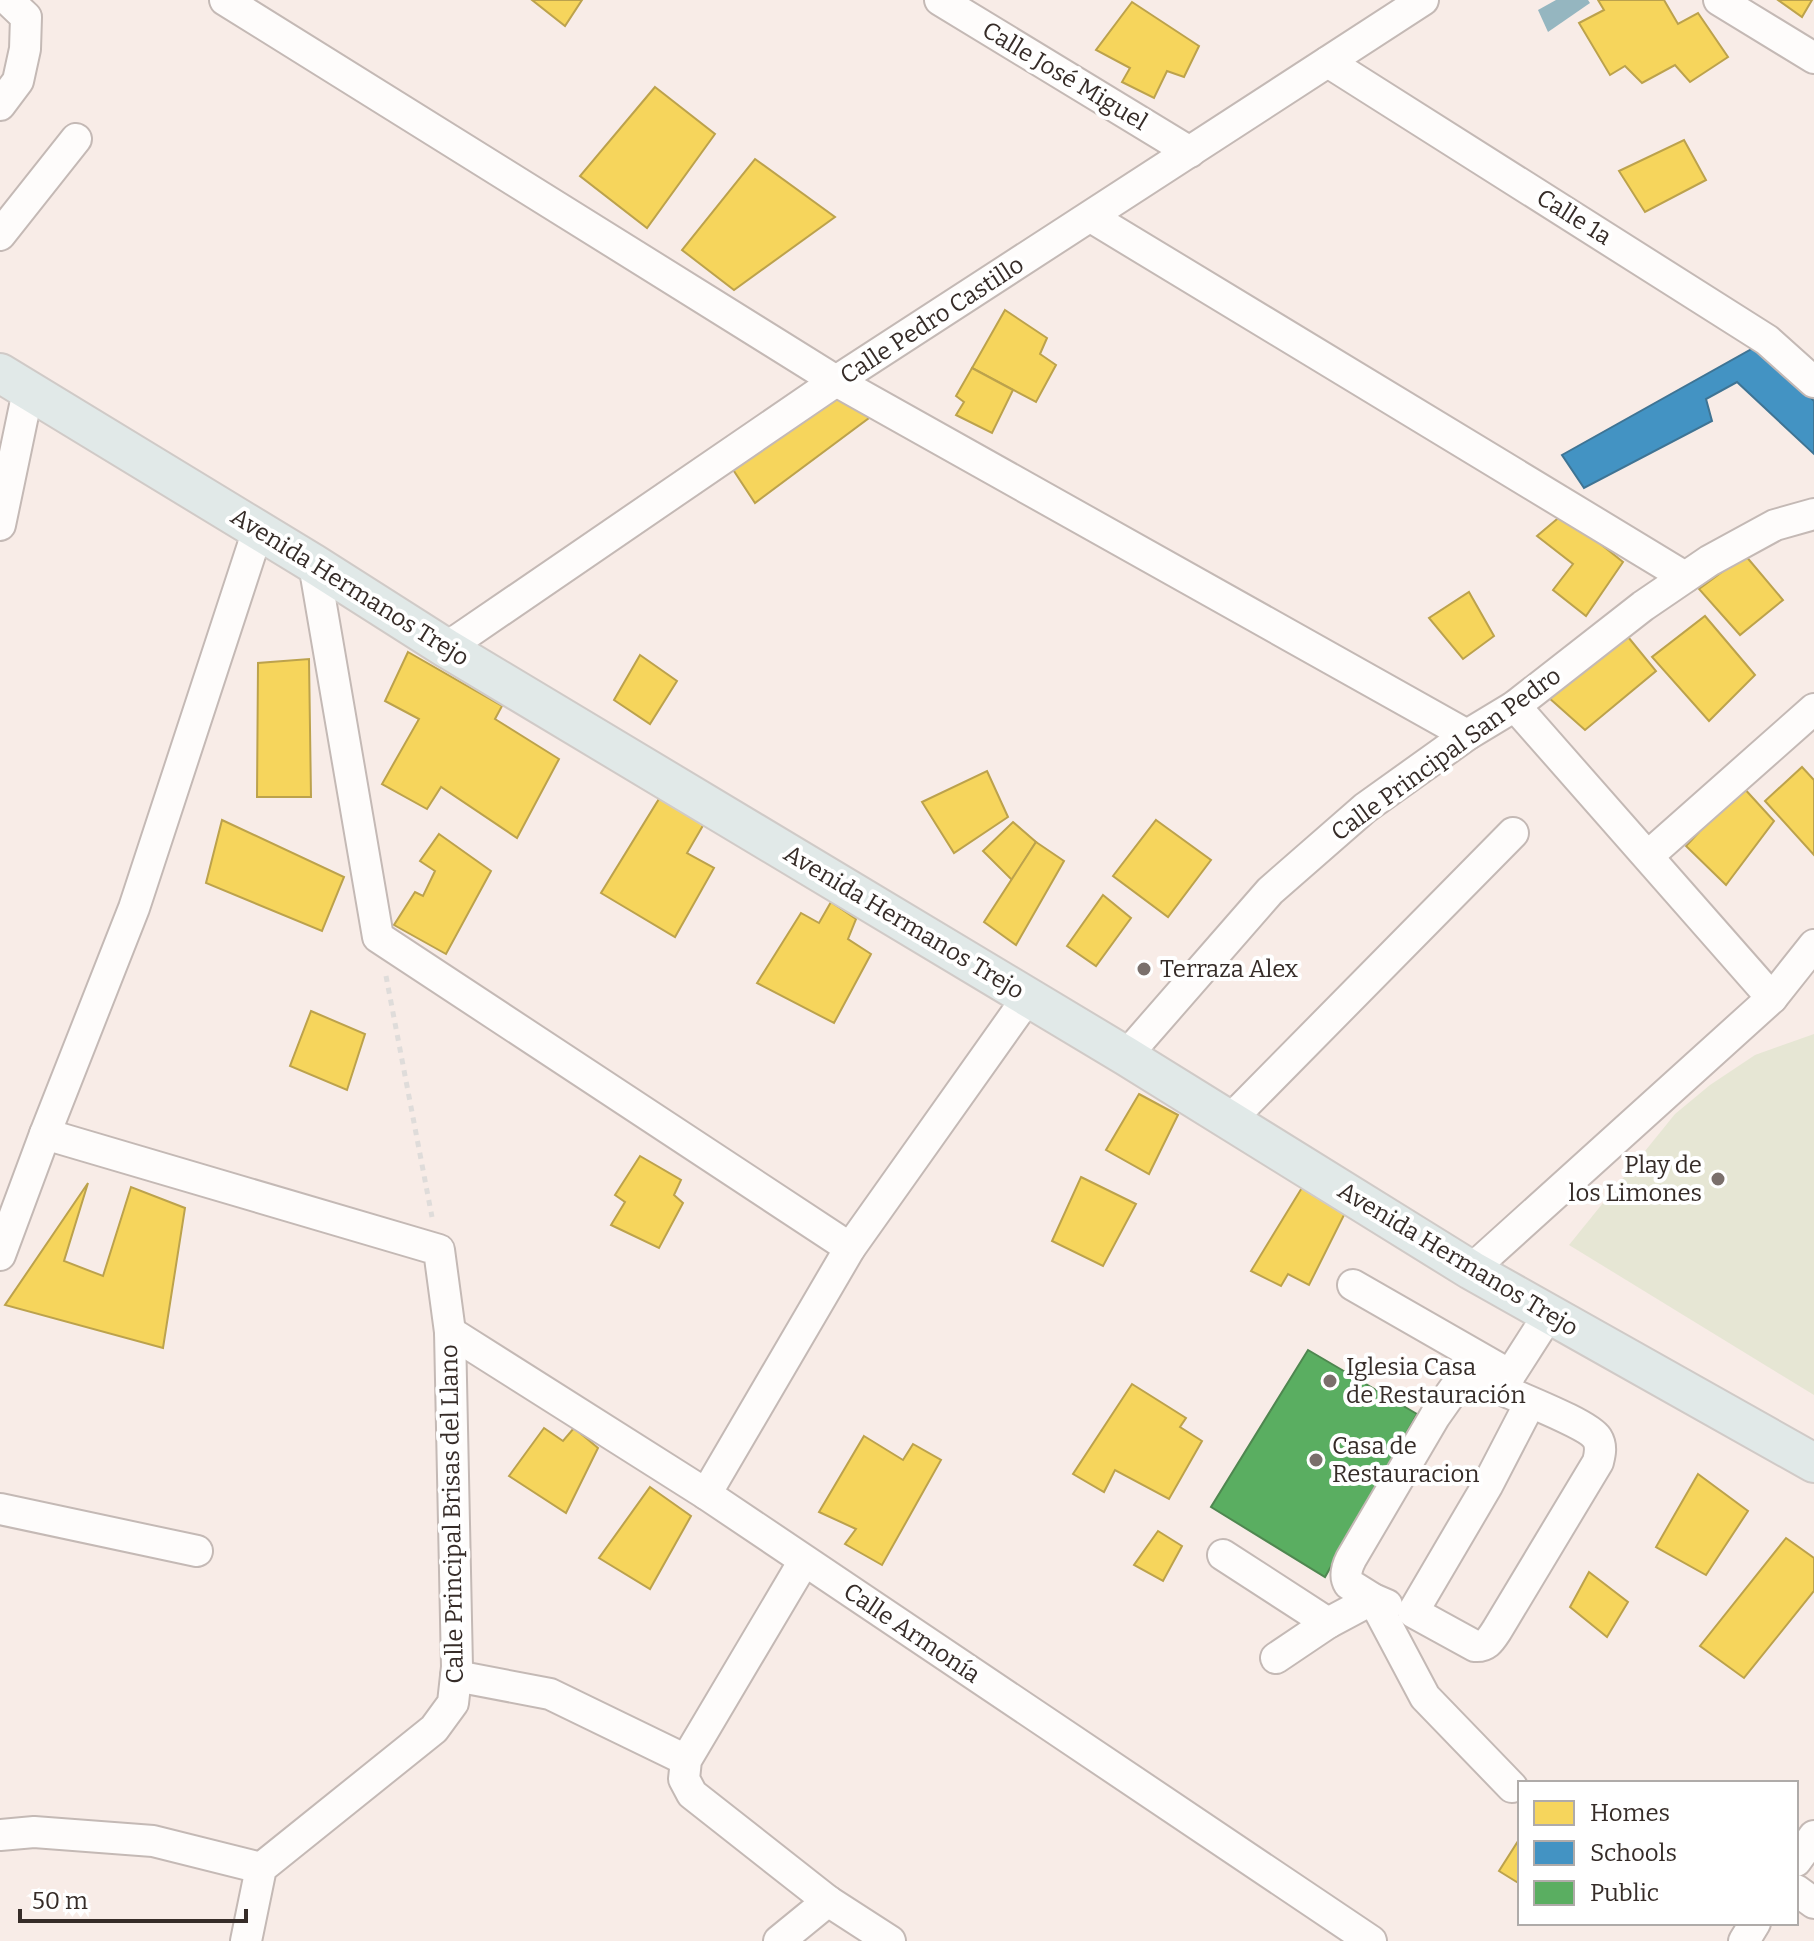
<svg xmlns="http://www.w3.org/2000/svg" width="1814" height="1941" font-family="Bitter,serif">
  <rect width="100%" height="100%" fill="#f8ece7"/>
  <polygon fill="#e6e6d4" points="1814,1034 1814,1395 1569,1245 1675,1114 1710,1085 1755,1055"/>
  <polygon fill="#95b6c0" points="1556,0 1588,0 1590,3 1548,32 1538,10"/>
  <g fill="#f6d55c" stroke="#bca24c" stroke-width="2">
    <polygon points="532,0 582,0 565,26"/>
    <polygon points="1598,0 1664,0 1678,24 1698,13 1728,57 1690,82 1675,65 1642,83 1625,66 1610,75 1579,23 1604,10"/>
    <polygon points="1778,0 1812,0 1802,17"/>
    <polygon points="1132,2 1199,46 1184,77 1167,71 1154,98 1122,82 1130,68 1096,50"/>
    <polygon points="655,87 715,134 647,228 580,176"/>
    <polygon points="1684,140 1706,180 1645,212 1619,171"/>
    <polygon points="755,159 835,217 734,290 682,250"/>
    <polygon points="1005,310 1047,338 1040,354 1056,365 1036,402 972,368"/>
    <polygon points="972,368 1013,390 992,433 956,415 964,402 956,396"/>
    <polygon points="836,391 873,415 755,503 730,465"/>
    <polygon points="1563,514 1623,562 1586,616 1553,590 1573,564 1537,536"/>
    <polygon points="1745,555 1783,600 1740,635 1699,589"/>
    <polygon points="1469,592 1494,636 1463,659 1429,618"/>
    <polygon points="1705,616 1755,675 1709,721 1652,657"/>
    <polygon points="1624,632 1656,671 1585,730 1548,697"/>
    <polygon points="408,652 502,706 495,719 559,759 517,838 441,787 427,809 382,784 419,719 385,701"/>
    <polygon points="640,655 677,681 650,724 614,700"/>
    <polygon points="309,659 311,797 257,797 258,663"/>
    <polygon points="1802,767 1814,780 1814,855 1765,801"/>
    <polygon points="987,771 1008,817 954,853 922,802"/>
    <polygon points="1742,786 1774,821 1726,885 1686,846"/>
    <polygon points="662,794 705,822 687,853 714,868 675,937 601,893"/>
    <polygon points="222,820 344,877 322,931 206,883"/>
    <polygon points="1156,820 1211,860 1168,917 1113,876"/>
    <polygon points="1013,822 1036,842 1012,880 983,851"/>
    <polygon points="439,834 491,871 446,954 394,925 415,892 423,896 435,871 420,861"/>
    <polygon points="1036,842 1064,861 1016,945 984,922"/>
    <polygon points="1103,895 1131,918 1096,966 1067,946"/>
    <polygon points="831,902 856,919 848,939 871,954 834,1023 757,983 801,913 819,923"/>
    <polygon points="311,1011 365,1034 347,1090 290,1066"/>
    <polygon points="1139,1094 1178,1115 1149,1174 1106,1150"/>
    <polygon points="640,1156 681,1180 674,1195 683,1203 659,1248 611,1225 625,1202 615,1195"/>
    <polygon points="1081,1177 1136,1204 1103,1266 1052,1241"/>
    <polygon points="88,1183 64,1261 103,1276 131,1187 185,1208 163,1348 5,1305"/>
    <polygon points="1303,1186 1346,1211 1309,1285 1288,1274 1281,1286 1251,1271"/>
    <polygon points="1132,1384 1186,1418 1180,1427 1202,1441 1169,1499 1115,1470 1104,1492 1073,1474"/>
    <polygon points="544,1428 563,1441 574,1428 598,1448 566,1513 509,1476"/>
    <polygon points="864,1436 903,1460 913,1444 941,1460 882,1565 845,1544 856,1529 819,1512"/>
    <polygon points="1698,1474 1748,1511 1706,1575 1656,1547"/>
    <polygon points="650,1487 691,1516 650,1589 599,1558"/>
    <polygon points="1158,1531 1182,1546 1163,1581 1134,1565"/>
    <polygon points="1786,1538 1814,1558 1814,1591 1744,1678 1700,1646"/>
    <polygon points="1589,1572 1628,1602 1607,1637 1570,1607"/>
    <polygon points="1520,1838 1520,1884 1499,1871"/>
  </g>
  <polygon fill="#4393c3" stroke="#3f7494" stroke-width="2" points="1757,346 1814,401 1814,454 1737,382 1706,399 1712,421 1584,488 1562,455"/>
  <polygon fill="#5aae61" stroke="#4f8750" stroke-width="2" points="1308,1350 1417,1414 1325,1577 1211,1507"/>
  <g fill="none" stroke-linecap="round" stroke-linejoin="round">
    <g stroke="#c4b9b5" stroke-width="34">
      <g id="minor">
        <polyline points="225,0 836,381 1467,735"/>
        <polyline points="940,0 1190,152"/>
        <polyline points="1719,0 1814,58"/>
        <polyline points="1328,62 1767,340 1814,382"/>
        <polyline points="0,105 18,81 25,49 26,17 8,0"/>
        <polyline points="1091,217 1685,577"/>
        <polyline points="0,235 76,139"/>
        <polyline points="0,525 28,391"/>
        <polyline points="314,564 378,937 850,1248"/>
        <polyline points="446,648 836,381 1423,0"/>
        <polyline points="1515,706 1772,998"/>
        <polyline points="1648,856 1814,709"/>
        <polyline points="1126,1056 1270,891 1365,808 1467,735 1515,706 1643,606 1709,561 1775,525 1814,514"/>
        <polyline points="1230,1120 1513,833"/>
        <polyline points="45,1134 439,1250 450,1332 457,1667 453,1703 434,1729 261,1868 246,1941"/>
        <polyline points="0,1255 45,1134 134,908 258,530"/>
        <polyline points="1471,1270 1772,998 1814,945"/>
        <polyline points="1353,1285 1510,1375"/>
        <polyline points="450,1332 706,1494 1371,1941"/>
        <path d="M1530,1403L1487,1486L1413,1612L1475,1646C1487,1647 1491,1639 1497,1630L1598,1462C1600,1454 1602,1446 1597,1438C1588,1424 1519,1398 1501,1389L1549,1314"/>
        <polyline points="706,1494 850,1248 1028,997"/>
        <polyline points="0,1509 197,1551"/>
        <polyline points="1223,1555 1328,1623"/>
        <polyline points="804,1561 686,1760 684,1779 692,1794 828,1901 890,1941"/>
        <path d="M1387,1605L1373,1599L1349,1584C1344,1576 1347,1567 1351,1559L1435,1416L1454,1389L1464,1384H1481L1501,1389"/>
        <polyline points="1276,1658 1328,1623 1373,1599 1425,1697 1512,1787"/>
        <polyline points="456,1676 550,1694 686,1760"/>
        <polyline points="0,1835 34,1832 153,1841 261,1868"/>
        <polyline points="1796,1861 1814,1836"/>
        <polyline points="1796,1890 1814,1903"/>
        <polyline points="779,1941 828,1901"/>
        <polyline points="1744,1941 1755,1923"/>
      </g>
    </g>
    <g stroke="#d0cac7" stroke-width="42">
      <polyline id="major" points="0,373 314,564 446,648 1126,1056 1471,1270 1814,1463"/>
    </g>
    <polyline stroke="#dfdcda" stroke-width="5" stroke-dasharray="6 6" stroke-linecap="butt" points="386,976 432,1217"/>
    <use href="#minor" stroke="#fefcfb" stroke-width="30"/>
    <use href="#major" stroke="#e1e9e8" stroke-width="38"/>
  </g>
  <g fill="#7a6f6b" stroke="#fff" stroke-width="3">
    <circle cx="1144" cy="969" r="8"/>
    <circle cx="1718" cy="1179" r="8"/>
    <circle cx="1330" cy="1381" r="8"/>
    <circle cx="1316" cy="1460" r="8"/>
  </g>
  <g text-anchor="middle" stroke-width="8" stroke-linejoin="round" paint-order="stroke">
    <g font-size="24" fill="#362c28" stroke="#fff">
      <text transform="translate(1065 76) rotate(31)" y="8">Calle José Miguel</text>
      <text transform="translate(1574 217) rotate(32)" y="8">Calle 1a</text>
      <text transform="translate(932 320) rotate(-33)" y="8">Calle Pedro Castillo</text>
      <text transform="translate(350 587) rotate(32)" y="8">Avenida Hermanos Trejo</text>
      <text transform="translate(1446 754) rotate(-36)" y="8">Calle Principal San Pedro</text>
      <text transform="translate(904 922) rotate(31)" y="8">Avenida Hermanos Trejo</text>
      <text transform="translate(1458 1259) rotate(31)" y="8">Avenida Hermanos Trejo</text>
      <text transform="translate(452 1514) rotate(-91)" y="8">Calle Principal Brisas del Llano</text>
      <text transform="translate(912 1633) rotate(34)" y="8">Calle Armonía</text>
    </g>
    <g font-size="24" fill="#362c28" stroke="#fff" text-anchor="start">
      <text x="1160" y="977">Terraza Alex</text>
      <text x="1702" y="1173" text-anchor="end">Play de<tspan x="1702" dy="28">los Limones</tspan></text>
      <text x="1346" y="1375">Iglesia Casa<tspan x="1346" dy="28">de Restauración</tspan></text>
      <text x="1332" y="1454">Casa de<tspan x="1332" dy="28">Restauracion</tspan></text>
    </g>
  </g>
  <rect x="1518" y="1781" width="280" height="144" fill="#ffffff" stroke="#afaba9" stroke-width="2"/>
  <rect x="1534" y="1801" width="40" height="24" fill="#f6d55c" stroke="#afaba9" stroke-width="2"/>
  <text x="1590" y="1821" font-size="24" fill="#362c28">Homes</text>
  <rect x="1534" y="1841" width="40" height="24" fill="#4393c3" stroke="#afaba9" stroke-width="2"/>
  <text x="1590" y="1861" font-size="24" fill="#362c28">Schools</text>
  <rect x="1534" y="1881" width="40" height="24" fill="#5aae61" stroke="#afaba9" stroke-width="2"/>
  <text x="1590" y="1901" font-size="24" fill="#362c28">Public</text>
  <path d="M20 1909v12h226v-12" fill="none" stroke="#362c28" stroke-width="4"/>
  <text x="32" y="1909" font-size="24" fill="#362c28" stroke="#ffffff" stroke-width="6" paint-order="stroke">50 m</text>
</svg>
